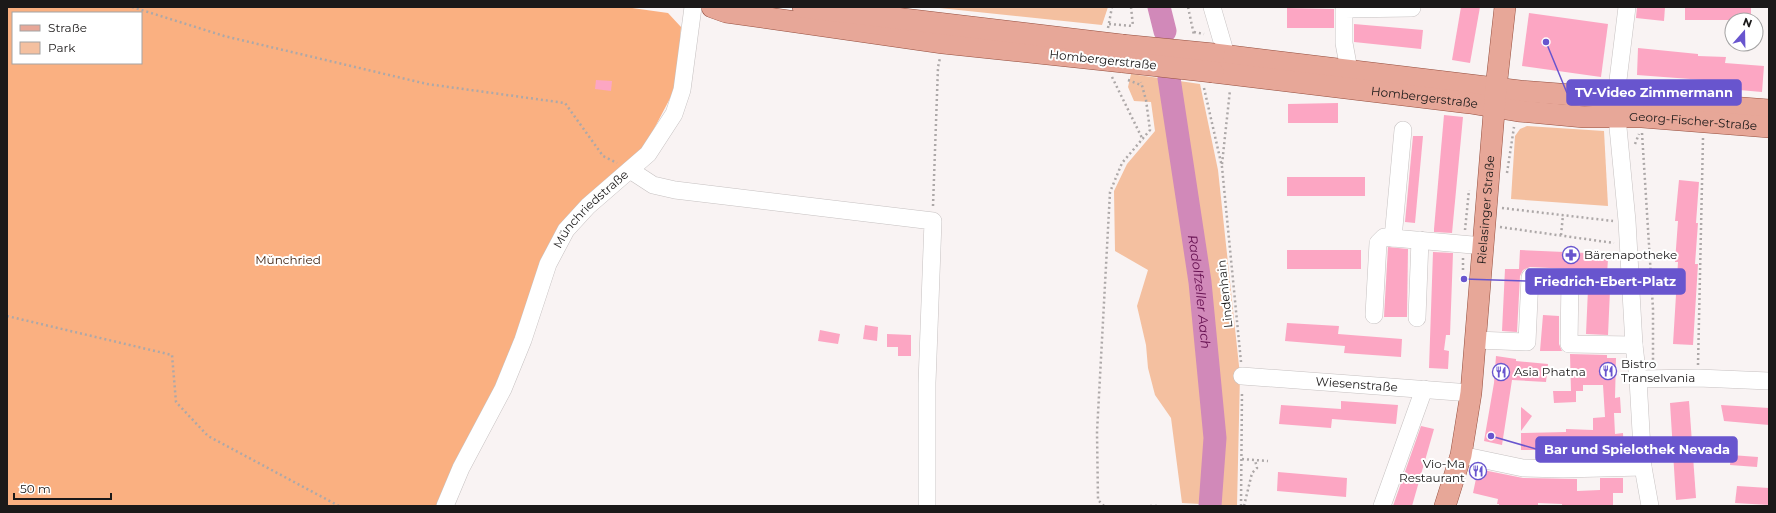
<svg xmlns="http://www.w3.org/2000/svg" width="1776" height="513" font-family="Montserrat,sans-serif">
  <rect width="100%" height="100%" fill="#f9f3f3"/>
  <g fill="#f4c0a0">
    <polygon points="930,7 1108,7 1102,25"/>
    <polygon points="1159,7 1171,7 1165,31"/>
    <polygon points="1131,74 1200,84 1218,170 1240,375 1237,506 1182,503 1171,418 1155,395 1148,368 1146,345 1137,306 1148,270 1115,251 1114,191 1127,164 1155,131 1151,102 1134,101 1128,87"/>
    <polygon points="1527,126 1604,131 1608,206 1511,199 1515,136 1520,129"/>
  </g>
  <path fill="#fab081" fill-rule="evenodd" d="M7,7H625L668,13L681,27L677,85L644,148L565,229L521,340L444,506H7ZM13,13H141V63H13Z"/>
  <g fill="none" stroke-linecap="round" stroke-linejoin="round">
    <g stroke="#d189b9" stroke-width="23">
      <polyline points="1159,7 1165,31"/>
      <path id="s1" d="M1169,78L1200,282L1215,438L1210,506"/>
    </g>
  </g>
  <g fill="#fca6c3">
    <polygon points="1461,7 1480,7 1470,63 1452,60"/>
    <polygon points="1637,7 1665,7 1664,21 1636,18"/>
    <rect x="1685" y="7" width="66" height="13"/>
    <polygon points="1287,8 1334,9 1334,28 1287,28"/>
    <polygon points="1529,13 1608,24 1601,77 1522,66"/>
    <polygon points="1354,24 1423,30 1421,49 1354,42"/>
    <polygon points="1638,48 1698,54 1698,56 1726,57 1725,63 1764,66 1762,92 1716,88 1717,81 1637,75"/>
    <polygon points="596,80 612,81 611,91 595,89"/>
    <polygon points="1338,103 1338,123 1288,123 1288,104"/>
    <polygon points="1444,115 1463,117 1452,233 1434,232 1434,229"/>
    <polygon points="1413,136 1423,136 1415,223 1405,222"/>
    <rect x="1287" y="177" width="78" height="19"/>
    <polygon points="1679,180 1699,182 1696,223 1698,223 1695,264 1698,264 1693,345 1673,344 1678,262 1675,262 1678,221 1675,221"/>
    <polygon points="1388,247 1408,249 1407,317 1384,317"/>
    <rect x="1287" y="250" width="74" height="19"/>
    <polygon points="1520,250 1587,253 1587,258 1608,259 1606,290 1610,290 1608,335 1586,334 1588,289 1584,289 1584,273 1577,273 1570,269 1530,267 1523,270 1520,276 1517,332 1502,331 1505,269 1519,269"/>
    <polygon points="1433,252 1453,253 1450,335 1446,335 1444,350 1449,351 1448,369 1429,368"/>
    <polygon points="1543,315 1559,316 1559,344 1562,351 1540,351"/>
    <polygon points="1287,323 1339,326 1338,334 1402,339 1401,357 1344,353 1345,346 1285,341"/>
    <polygon points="865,325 878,327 877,341 863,339"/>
    <polygon points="820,330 840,334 838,344 818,341"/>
    <polygon points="887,334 911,335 911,356 898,356 898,347 887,347"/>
    <polygon points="1570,354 1607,355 1607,358 1616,358 1615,398 1620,397 1621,413 1614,413 1615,434 1623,433 1624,449 1604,450 1573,449 1573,447 1551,447 1551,450 1521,450 1521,433 1566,432 1566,429 1593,430 1593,418 1605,417 1603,385 1583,385 1583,391 1576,391 1576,402 1554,403 1553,391 1571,391"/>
    <polygon points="1496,356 1516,359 1516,361 1548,364 1546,382 1512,380 1502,445 1484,441 1494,383"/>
    <polygon points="1341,401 1398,405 1396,424 1332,419 1331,428 1279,424 1281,405 1341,409"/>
    <polygon points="1689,401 1696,498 1676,500 1670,403"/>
    <polygon points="1721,405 1769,408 1769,425 1724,421"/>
    <polygon points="1521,407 1532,416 1521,431"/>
    <polygon points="1421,426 1434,429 1412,506 1393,506"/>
    <polygon points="1731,455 1758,457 1757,467 1730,465"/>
    <polygon points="1478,469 1523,478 1577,479 1577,491 1600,490 1600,478 1623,478 1623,493 1613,493 1613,506 1562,506 1562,504 1538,503 1538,506 1499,506 1499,504 1497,504 1498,499 1473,493"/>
    <polygon points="1278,472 1347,478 1346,497 1277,491"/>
    <polygon points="1737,486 1769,488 1769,505 1735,503"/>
  </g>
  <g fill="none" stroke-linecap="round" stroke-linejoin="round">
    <g stroke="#c6c1c1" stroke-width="18">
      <g id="minor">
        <polyline points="1212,7 1226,55"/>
        <polyline points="1627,7 1618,80 1617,117 1627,221 1634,345 1638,379 1643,467 1650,506"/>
        <polyline points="1349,70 1344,43 1344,9 1412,8 1412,7"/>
        <polyline points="1403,130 1393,238 1484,246"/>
        <polyline points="630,170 653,185 675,190 933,221 927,383 927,506"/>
        <polyline points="1374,315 1378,243 1384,237 1393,238"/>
        <polyline points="1417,318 1420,240"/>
        <polyline points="1476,340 1527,342 1530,277 1570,279 1569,344 1634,345"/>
        <path id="s2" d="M1242,376L1471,393"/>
        <polyline points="1638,379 1698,378 1769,381"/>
        <polyline points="1461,455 1523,468 1563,469 1643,467"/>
        <path id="s3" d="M445,506L461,468L503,389L523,340L548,264L566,230L588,206L648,154L674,114L682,90L693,7"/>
        <polyline points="1382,506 1424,389"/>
      </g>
    </g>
    <g stroke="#954f3f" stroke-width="22">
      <g id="major">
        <polyline points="712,7 726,12 943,43 1123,62"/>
        <polyline points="803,7 1122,45"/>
        <polyline points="1214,54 1520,91 1769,110"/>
        <path id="s4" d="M1213,72L1470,103L1518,111L1584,117H1642L1769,127"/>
        <path id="s5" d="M1445,506L1461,455L1471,393L1496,88L1505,7"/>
      </g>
    </g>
    <g stroke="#ada8a8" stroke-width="2.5" stroke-dasharray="2 3" stroke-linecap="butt">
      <polyline points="132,7 224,36 427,84 565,103 603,156 617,163"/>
      <polyline points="1131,7 1133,26"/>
      <polyline points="1188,7 1194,35"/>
      <polyline points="1109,24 1133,26"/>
      <polyline points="1108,28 1112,7"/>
      <polyline points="1194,32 1204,34"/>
      <polyline points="1112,77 1143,140"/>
      <polyline points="1128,80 1141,85"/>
      <polyline points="1204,88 1222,167 1241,362"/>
      <polyline points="1642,133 1653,309 1653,365"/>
      <polyline points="1635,144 1639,134"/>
      <polyline points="1222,164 1230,90"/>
      <polyline points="1507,173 1514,127"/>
      <polyline points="933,206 938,67 940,58"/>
      <polyline points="1502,208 1613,221"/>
      <polyline points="1500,227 1614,243"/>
      <polyline points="1465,230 1469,190"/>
      <polyline points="1561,235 1563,215"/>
      <polyline points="1463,270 1463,257"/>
      <polyline points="7,316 172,355 176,402 208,436 339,506"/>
      <polyline points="1698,365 1703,138"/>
      <polyline points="1242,459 1268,461"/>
      <polyline points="1104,506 1098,500 1097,432 1110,192 1122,163 1150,130 1146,100 1141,82"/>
      <polyline points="1150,506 1159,506"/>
      <polyline points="1241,506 1242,391"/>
      <polyline points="1244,506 1252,473 1257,468 1255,460"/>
    </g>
    <use href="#minor" stroke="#fff" stroke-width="17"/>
    <use href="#major" stroke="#e7a798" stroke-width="21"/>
    <g stroke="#954f3f" stroke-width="22" stroke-linecap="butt">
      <g id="major-bridge">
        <polyline points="1122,45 1214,54"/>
        <polyline points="1123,62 1213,72"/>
      </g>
    </g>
    <use href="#major-bridge" stroke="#e7a798" stroke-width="21"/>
  </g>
  <defs>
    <g id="pharmacy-ring" transform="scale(0.9)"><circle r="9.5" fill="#fff" stroke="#6855ce" stroke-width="1.5"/><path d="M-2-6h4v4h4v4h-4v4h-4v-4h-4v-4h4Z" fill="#6855ce"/></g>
    <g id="restaurant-ring" transform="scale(0.9)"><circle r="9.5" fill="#fff" stroke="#6855ce" stroke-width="1.5"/><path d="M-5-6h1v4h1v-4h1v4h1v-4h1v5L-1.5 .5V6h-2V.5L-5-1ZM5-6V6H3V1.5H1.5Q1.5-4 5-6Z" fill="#6855ce"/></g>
  </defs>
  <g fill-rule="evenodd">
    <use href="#pharmacy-ring" x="1571" y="255"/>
    <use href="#restaurant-ring" x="1608" y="371"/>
    <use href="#restaurant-ring" x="1501" y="372"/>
    <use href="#restaurant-ring" x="1478" y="471"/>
  </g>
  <g text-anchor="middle" stroke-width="4" stroke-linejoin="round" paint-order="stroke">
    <g font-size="12" fill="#1b1919" stroke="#fff">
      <text transform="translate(1103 60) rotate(6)" y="4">Hombergerstraße</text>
      <text dy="4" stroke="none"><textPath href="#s4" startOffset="213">Hombergerstraße</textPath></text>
      <text dy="4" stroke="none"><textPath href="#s4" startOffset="483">Georg-Fischer-Straße</textPath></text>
      <text dy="4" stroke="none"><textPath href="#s5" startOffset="300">Rielasinger Straße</textPath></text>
      <text dy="4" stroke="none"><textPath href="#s3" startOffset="334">Münchriedstraße</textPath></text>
      <text transform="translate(1225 294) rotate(-96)" y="4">Lindenhain</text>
      <text dy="4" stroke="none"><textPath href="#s2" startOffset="115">Wiesenstraße</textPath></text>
    </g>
    <g font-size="12" fill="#1b1919" stroke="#fff" text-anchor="start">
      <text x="1584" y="259">Bärenapotheke</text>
      <text x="1621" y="368">Bistro<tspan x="1621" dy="14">Transelvania</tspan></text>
      <text x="1514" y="376">Asia Phatna</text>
      <text x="1465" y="468" text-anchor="end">Vio-Ma<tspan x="1465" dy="14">Restaurant</tspan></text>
    </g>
    <g font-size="12" fill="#432512" stroke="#fff">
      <text x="288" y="264">Münchried</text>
    </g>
    <g font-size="13" font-style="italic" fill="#640e4f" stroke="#fff">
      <text dy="5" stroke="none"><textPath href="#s1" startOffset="216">Radolfzeller Aach</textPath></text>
    </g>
  </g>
  <path fill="none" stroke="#6855ce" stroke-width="1.5" d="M1546 42L1567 93M1464 279L1526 281M1491 436L1536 449"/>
  <g fill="#6855ce" stroke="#fff" stroke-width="1.5">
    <circle cx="1546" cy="42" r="4"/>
    <circle cx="1464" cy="279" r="4"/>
    <circle cx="1491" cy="436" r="4"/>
  </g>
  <g fill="#6855ce" stroke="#6855ce" stroke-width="1.5">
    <rect x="1567" y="80" width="174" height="25" rx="4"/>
    <rect x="1526" y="269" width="159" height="25" rx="4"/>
    <rect x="1536" y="437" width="201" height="25" rx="4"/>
  </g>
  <g font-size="13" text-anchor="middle" font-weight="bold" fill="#fff">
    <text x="1654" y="97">TV-Video Zimmermann</text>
    <text x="1605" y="286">Friedrich-Ebert-Platz</text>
    <text x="1637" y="454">Bar und Spielothek Nevada</text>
  </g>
  <rect width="1776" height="513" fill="none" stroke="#1b1919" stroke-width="16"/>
  <rect x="12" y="12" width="130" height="52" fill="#ffffff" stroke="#a4a3a3"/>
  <rect x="20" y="25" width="20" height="6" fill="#e7a798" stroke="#a4a3a3"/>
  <text x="48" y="32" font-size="12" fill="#1b1919">Straße</text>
  <rect x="20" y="42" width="20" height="12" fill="#f4c0a0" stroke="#a4a3a3"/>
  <text x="48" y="52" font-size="12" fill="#1b1919">Park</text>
  <g transform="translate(1744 32) rotate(20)"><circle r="19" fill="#ffffff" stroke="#a4a3a3"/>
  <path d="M0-3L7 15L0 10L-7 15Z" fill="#6855ce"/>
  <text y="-6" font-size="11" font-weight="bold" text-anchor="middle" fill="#1b1919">N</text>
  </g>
  <path d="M14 493v6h97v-6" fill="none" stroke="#1b1919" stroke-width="2"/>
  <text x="20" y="493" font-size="12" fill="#1b1919" stroke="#ffffff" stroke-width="3" paint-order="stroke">50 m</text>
</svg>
